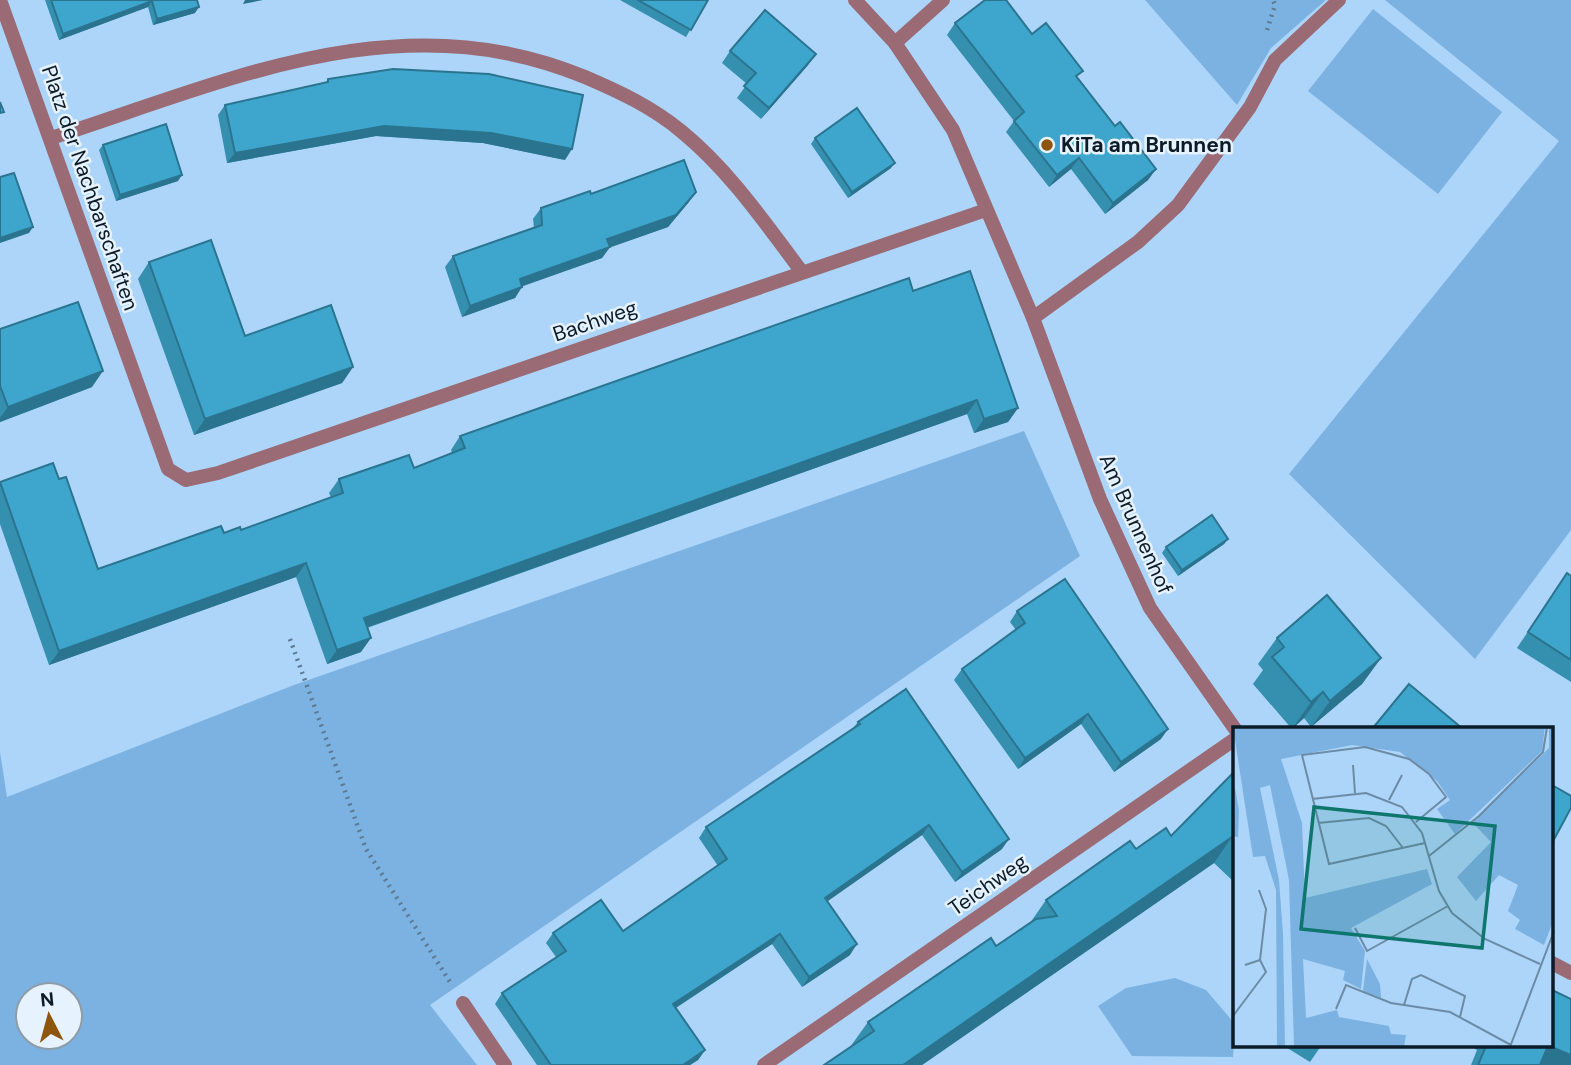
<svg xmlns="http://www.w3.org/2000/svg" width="1571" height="1065" font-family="'DM Sans',sans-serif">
  <rect width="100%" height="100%" fill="#acd5f9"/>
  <g fill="#7cb2e2" fill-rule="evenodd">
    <polygon points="1145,0 1326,0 1271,48 1237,105"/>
    <polygon points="1385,0 1571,0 1571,530 1475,659 1289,474 1559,141"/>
    <polygon points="1373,9 1502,112 1438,194 1308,91"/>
    <path d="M1024,431L1080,556L430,1005L477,1065H0V752L7,797L294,685ZM28,995H70V1037H28Z"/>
    <polygon points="1175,978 1206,990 1235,1024 1233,1057 1132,1056 1098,1006 1126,988"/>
  </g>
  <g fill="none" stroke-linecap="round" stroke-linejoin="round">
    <g stroke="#5d7a93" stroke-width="4.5" stroke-dasharray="2 5" stroke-linecap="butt">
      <polyline points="1267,30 1275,5 1273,0"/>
      <polyline points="290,639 366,849 450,982"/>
    </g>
    <g stroke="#9a6b74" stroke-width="14">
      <path d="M51,138C228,81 399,0 585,77C620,92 652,107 681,131C730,171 765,223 802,272"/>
      <polyline points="1033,318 1138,242 1178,205 1250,107 1275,60 1339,0"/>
    </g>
    <g stroke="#9a6b74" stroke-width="14">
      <polyline points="0,0 168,469 186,480 218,473 986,210"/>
      <polyline points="855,0 895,43 953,130 1033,318 1100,499 1150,608 1235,729"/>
      <polyline points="895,43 943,0"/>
      <polyline points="1552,963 1571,973"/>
      <polyline points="463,1003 505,1065"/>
      <polyline points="764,1065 1235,739"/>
    </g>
  </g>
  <g fill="#358faf">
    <polygon points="45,0 197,0 195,13 153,25 148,7 59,40"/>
    <polygon points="620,0 708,0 686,37"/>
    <polygon points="955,23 1032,34 1078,78 1115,126 1156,169 1148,180 1105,214 1071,169 1049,187 1006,132 1014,121 947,35"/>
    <polygon points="730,51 808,65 761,119 737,98 747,84 722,63"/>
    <polygon points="328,79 565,160 483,143 376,136 227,163 218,115 225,105 326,82"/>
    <polygon points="815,138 891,168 848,198 811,144"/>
    <polygon points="103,145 178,181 116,201 99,150"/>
    <polygon points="696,192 688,203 668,227 610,247 602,258 522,286 515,298 462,317 445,267 453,256 534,228 533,219 541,208 591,194"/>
    <polygon points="149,262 245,336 353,367 342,383 194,435 138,279"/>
    <polygon points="913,291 1018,408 1008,422 974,433 967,414 367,628 361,652 327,664 296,577 49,665 0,524 0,482 59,479 98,569 224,533 241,530 331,497 329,493 339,479 414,468 452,453 451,450 460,436"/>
    <polygon points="0,329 92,387 0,422"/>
    <polygon points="1228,539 1224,544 1178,576 1162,553 1166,547"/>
    <polygon points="1571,576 1571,682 1517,648 1557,588"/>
    <polygon points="1017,611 1161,739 1114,772 1081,724 1018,769 954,680 962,669 1016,630 1010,622"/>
    <polygon points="1277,638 1381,658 1362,684 1311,727 1304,718 1292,729 1253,684 1263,670 1258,664"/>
    <polygon points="858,722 1002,849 955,882 922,835 827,901 850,955 802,987 772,944 676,1008 705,1050 698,1060 690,1065 537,1065 495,1004 502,993 556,957 546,943 553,933 623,931 718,866 699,838 706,827 853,728"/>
    <polygon points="1235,771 1235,883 1214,863 922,1065 824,1065 850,1047 868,1022 996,946 1030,923 1046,900 1136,849 1171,836"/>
    <polygon points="1284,1046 1321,1046 1310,1062"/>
    <polygon points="1470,1046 1552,1046 1571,1065 1471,1065 1477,1050"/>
  </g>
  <g fill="#2b748f">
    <polygon points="245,0 263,0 243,4"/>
    <polygon points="152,1 148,7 59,40 63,34"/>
    <polygon points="199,7 195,13 153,25 157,19"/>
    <polygon points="816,54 808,65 761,119 769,108"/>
    <polygon points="384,126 491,133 572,149 565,160 483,143 376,136 227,163 235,153"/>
    <polygon points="1079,158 1071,169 1049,187 1057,175"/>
    <polygon points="895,163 891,168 848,198 852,192"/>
    <polygon points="1156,169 1148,180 1105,214 1113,203"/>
    <polygon points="182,175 178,181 116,201 120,195"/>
    <polygon points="696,192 688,203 668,227 600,251 607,239"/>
    <polygon points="33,227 29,233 0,243 0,238"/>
    <polygon points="610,247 602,258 512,290 520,279"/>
    <polygon points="522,287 515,298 462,317 470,306"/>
    <polygon points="353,367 342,383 194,435 205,419"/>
    <polygon points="103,371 92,387 0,422 0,418 8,407"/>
    <polygon points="977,400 967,414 354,632 364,618"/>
    <polygon points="1018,408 1008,422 974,433 984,419"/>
    <polygon points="1228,539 1224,544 1178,576 1182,570"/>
    <polygon points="306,563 296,577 49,665 59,651"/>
    <polygon points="371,638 361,652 327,664 337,650"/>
    <polygon points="1381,658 1362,684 1311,727 1330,701"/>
    <polygon points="1323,692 1304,718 1292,729 1311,702"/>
    <polygon points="1088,714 1081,724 1018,769 1025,758"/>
    <polygon points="1168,729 1161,739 1114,772 1121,762"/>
    <polygon points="929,825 922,835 818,908 825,898"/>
    <polygon points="1232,837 1214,863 922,1065 903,1065"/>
    <polygon points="1009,839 1002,849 955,882 962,872"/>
    <polygon points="780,934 772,944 666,1014 673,1004"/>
    <polygon points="857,944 850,955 802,987 809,977"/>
    <polygon points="1548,1046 1571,1055 1571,1065 1534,1065"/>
    <polygon points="705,1050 698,1060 690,1065 683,1065"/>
  </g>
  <g fill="#3ea6cc" stroke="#2b748f" stroke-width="2">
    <polygon points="51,0 197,0 199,7 157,19 152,1 63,34"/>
    <polygon points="638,0 708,0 691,30"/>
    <polygon points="985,0 1006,0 1032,34 1046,23 1083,71 1076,76 1115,126 1120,122 1156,169 1113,203 1079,158 1057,175 1014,121 1024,112 955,23"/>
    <polygon points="765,10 816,54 769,108 744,86 756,73 730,51"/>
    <polygon points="393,69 489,74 583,95 572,149 491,133 384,126 235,153 225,105 328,82 328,79"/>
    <polygon points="0,102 4,112 0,113"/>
    <polygon points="857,108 895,163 852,192 815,138"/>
    <polygon points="166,124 182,175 120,195 103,145"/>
    <polygon points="684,160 696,192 676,215 607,239 610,247 520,279 522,287 470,306 453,256 542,225 541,208 590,191 591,194"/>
    <polygon points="14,173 33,227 0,238 0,177"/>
    <polygon points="211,240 245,336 331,305 353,367 205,419 149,262"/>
    <polygon points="970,271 1018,408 984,419 977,400 364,618 371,638 337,650 306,563 59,651 0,482 53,463 59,479 66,477 98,569 221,526 224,533 240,527 241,530 343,493 339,479 409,455 414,468 465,448 460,436 909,278 913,291"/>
    <polygon points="78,302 103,371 8,407 0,386 0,329"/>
    <polygon points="1212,515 1228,539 1182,570 1166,547"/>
    <polygon points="1567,573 1571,576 1571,660 1528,632"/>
    <polygon points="1065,579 1168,729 1121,762 1088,714 1025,758 962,669 1025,623 1017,611"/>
    <polygon points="1327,595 1381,658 1330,701 1323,692 1311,702 1272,657 1284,647 1277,638"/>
    <polygon points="1409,684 1463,729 1372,729"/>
    <polygon points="906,689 1009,839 962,872 929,825 825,898 857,944 809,977 780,934 673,1004 705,1050 683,1065 551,1065 502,993 566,951 553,933 601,900 623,931 727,859 706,827 860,724 858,722"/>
    <polygon points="1235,771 1235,840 1232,837 903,1065 824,1065 874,1031 868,1022 991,938 996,946 1036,919 1057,916 1046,900 1130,841 1136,849 1166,828 1171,836"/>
    <polygon points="1552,785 1571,796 1571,808 1552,843"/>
    <polygon points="1552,990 1571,999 1571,1055 1549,1046 1552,1046"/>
    <polygon points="1486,1046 1548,1046 1540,1065 1478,1065"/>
  </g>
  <circle fill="#8e560c" stroke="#e6f2fd" stroke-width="2.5" cx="1047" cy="145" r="7"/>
  <g text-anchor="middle" stroke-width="5" stroke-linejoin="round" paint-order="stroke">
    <g font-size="21" font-weight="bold" fill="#0b1b28" stroke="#e6f2fd" text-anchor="start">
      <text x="1061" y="152">KiTa am Brunnen</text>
    </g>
    <g font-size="21" fill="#0b1b28" stroke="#e6f2fd">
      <text transform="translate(90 188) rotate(71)" y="7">Platz der Nachbarschaften</text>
      <text transform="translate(595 321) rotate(-19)" y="7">Bachweg</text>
      <text transform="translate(1136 524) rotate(66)" y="7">Am Brunnenhof</text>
      <text transform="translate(988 885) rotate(-35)" y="7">Teichweg</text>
    </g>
  </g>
  <g transform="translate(1233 727)">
    <rect width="320" height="320" fill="#acd5f9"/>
    <path d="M0,0H312L309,24L222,107L204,82L217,73L204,54L167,25L119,18L48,32L69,96L72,171L194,142L199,157L118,201L132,224L128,262L110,253L112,244L70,232L73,291L104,283L106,290L156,299L158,307L173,308L171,320H61L56,153L37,58L27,61L46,153L50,207L52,320H44L43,163L32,129L20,130ZM316,0H320L321,192L311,218L282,202L287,193L275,184L285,158L266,148L243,174L224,150L258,115L239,95L316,21ZM0,51L6,83L5,110L0,109ZM134,232L147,257L148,271L130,264Z" fill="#7cb2e2"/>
    <path fill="none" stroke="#6c8ba5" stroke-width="2" d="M120,38L122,66M79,72L133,66L169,80L189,106L206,164L219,186L252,212L307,237M156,73L169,48M183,95L213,70L196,47L176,32L132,20L69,28L96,137L192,116M85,96L136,91L153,99L170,121M196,129L246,89L310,25L314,0M26,163L33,182L27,233M122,201L134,224L215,179M171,278L179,252L188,248L232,269L227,290M103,282L113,258L158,276L217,285L278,318M0,289L33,245L27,233L12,238M277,320L321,204"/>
    <path fill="#0f766e" fill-opacity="0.15" stroke="#0f766e" stroke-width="3.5" d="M81,80L262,99L249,221L68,202Z"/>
    <rect width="320" height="320" fill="none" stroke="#0b1b28" stroke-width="3.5"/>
  </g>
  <g transform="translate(49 1016) rotate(354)"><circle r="33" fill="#e6f2fd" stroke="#8e9ca8" stroke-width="2"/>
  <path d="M0-5L12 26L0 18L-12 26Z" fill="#8e560c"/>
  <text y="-10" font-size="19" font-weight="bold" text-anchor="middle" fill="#0b1b28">N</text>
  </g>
</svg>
